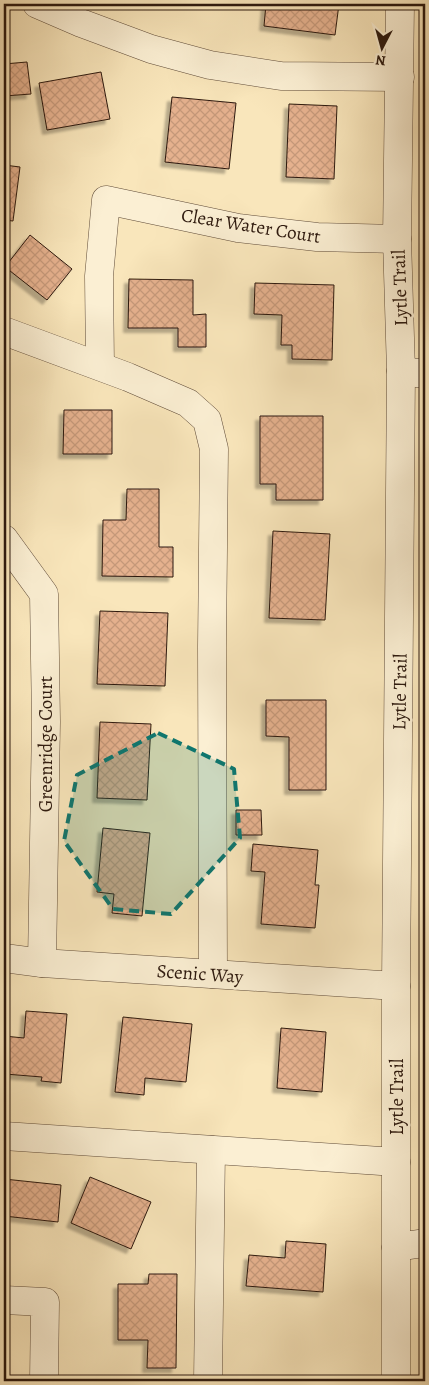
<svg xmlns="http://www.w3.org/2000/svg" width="429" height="1385" font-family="Alegreya,serif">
  <defs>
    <pattern id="building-cross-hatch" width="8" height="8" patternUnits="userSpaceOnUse" patternTransform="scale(1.25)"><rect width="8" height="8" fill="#e5b18e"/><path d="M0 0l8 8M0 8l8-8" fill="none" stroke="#c59879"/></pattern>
    <filter id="shadow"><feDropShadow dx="-4.5" dy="4.5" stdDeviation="1" flood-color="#0004"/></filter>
  </defs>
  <rect width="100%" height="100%" fill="#f9e6bb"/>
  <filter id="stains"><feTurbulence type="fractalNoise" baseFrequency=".004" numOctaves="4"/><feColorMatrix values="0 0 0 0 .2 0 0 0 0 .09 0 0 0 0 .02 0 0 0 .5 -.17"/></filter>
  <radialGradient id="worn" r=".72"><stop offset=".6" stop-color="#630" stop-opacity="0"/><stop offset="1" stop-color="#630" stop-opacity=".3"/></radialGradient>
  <g fill="url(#building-cross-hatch)" stroke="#2d190e" filter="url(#shadow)">
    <polygon points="266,4 339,4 335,35 264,26"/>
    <polygon points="27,62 31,94 4,96 4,64"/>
    <polygon points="101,72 110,119 47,130 39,83"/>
    <polygon points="172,97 236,103 229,169 165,162"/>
    <polygon points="289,104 337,106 334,179 286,177"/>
    <polygon points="4,165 20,167 13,221 4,220"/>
    <polygon points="30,235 72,269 47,300 5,267"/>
    <polygon points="129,279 193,280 193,315 206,314 206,347 178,347 178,328 128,328"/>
    <polygon points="255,283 334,285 332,360 292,359 292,345 281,345 282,315 254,314"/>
    <polygon points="64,410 112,410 112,454 63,454"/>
    <polygon points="260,416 323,416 323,500 276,500 276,484 260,484"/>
    <polygon points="127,489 159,489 159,547 173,547 173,577 102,576 103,520 126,520"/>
    <polygon points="273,531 330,534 325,620 269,618"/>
    <polygon points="100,611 168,613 165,686 97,684"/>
    <polygon points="266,700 326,700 326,790 289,790 289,737 266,736"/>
    <polygon points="100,722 151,724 147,800 97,798"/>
    <polygon points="236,810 261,810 262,835 236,835"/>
    <polygon points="103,828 150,833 142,916 112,913 114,894 97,892"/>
    <polygon points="253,844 318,850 315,885 319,885 315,928 261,924 265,872 251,871"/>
    <polygon points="26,1011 67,1014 61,1083 41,1081 42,1077 5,1074 4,1082 4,1036 24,1038"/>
    <polygon points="123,1017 192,1024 186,1082 145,1078 144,1095 115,1092"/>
    <polygon points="281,1028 326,1032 322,1092 277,1088"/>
    <polygon points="90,1177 151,1202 131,1249 71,1223"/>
    <polygon points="4,1179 61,1185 58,1222 4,1216"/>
    <polygon points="286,1241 326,1244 323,1292 246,1286 249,1255 285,1258"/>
    <polygon points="149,1274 177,1274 176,1368 147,1368 148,1340 118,1340 118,1284 148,1284"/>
  </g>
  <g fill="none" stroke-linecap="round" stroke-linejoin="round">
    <g stroke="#604c39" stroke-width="29">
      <g id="minor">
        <polyline points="37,4 81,23 151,49 210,65 281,76 400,77"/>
        <polyline points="4,331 128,377 188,403 207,420 214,449 212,647 213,974"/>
        <polyline points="100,366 99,276 106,200 238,228 317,237 397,239"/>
        <polyline points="401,371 425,374"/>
        <polyline points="4,539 44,594 46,722 42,963"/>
        <polyline points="4,958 42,963 396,986"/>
        <polyline points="4,1136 396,1162"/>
        <polyline points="396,1247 425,1243"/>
        <polyline points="4,1300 45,1302 44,1381"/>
        <polyline points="208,1381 211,1150"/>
        <polyline points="396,1381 396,986 401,371 397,239 400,4"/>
      </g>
    </g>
    <use href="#minor" stroke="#fbefd3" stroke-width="28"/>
  </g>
  <path fill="#0f766e" fill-opacity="0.2" stroke="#0f766e" stroke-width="4" stroke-dasharray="10 6" stroke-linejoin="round" d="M158,733L234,769L240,838L171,914L113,909L64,841L77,775Z"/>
  <g text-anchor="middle" stroke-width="5" stroke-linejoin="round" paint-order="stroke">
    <g font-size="19" fill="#2d190e" stroke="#fbefd3">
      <text transform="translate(251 225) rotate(9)" y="7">Clear Water Court</text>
      <text transform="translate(399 288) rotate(-92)" y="7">Lytle Trail</text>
      <text transform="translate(399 692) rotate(-89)" y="7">Lytle Trail</text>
      <text transform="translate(45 744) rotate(-90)" y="7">Greenridge Court</text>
      <text transform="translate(200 973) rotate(4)" y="7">Scenic Way</text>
      <text transform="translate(396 1097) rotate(-90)" y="7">Lytle Trail</text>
    </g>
  </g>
  <rect width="429" height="1385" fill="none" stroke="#f9e6bb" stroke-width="20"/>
  <rect x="5" y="5" width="419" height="1375" fill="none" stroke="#2d190e" stroke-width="2.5"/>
  <rect x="10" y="10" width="409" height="1365" fill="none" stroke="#2d190e"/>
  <g transform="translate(382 48) rotate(186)" stroke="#fbefd3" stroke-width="4" paint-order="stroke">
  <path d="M0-4L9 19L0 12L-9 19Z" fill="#2d190e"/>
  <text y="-8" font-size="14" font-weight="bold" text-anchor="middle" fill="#2d190e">N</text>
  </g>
  <rect width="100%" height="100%" filter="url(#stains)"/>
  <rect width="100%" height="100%" fill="url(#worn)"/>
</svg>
